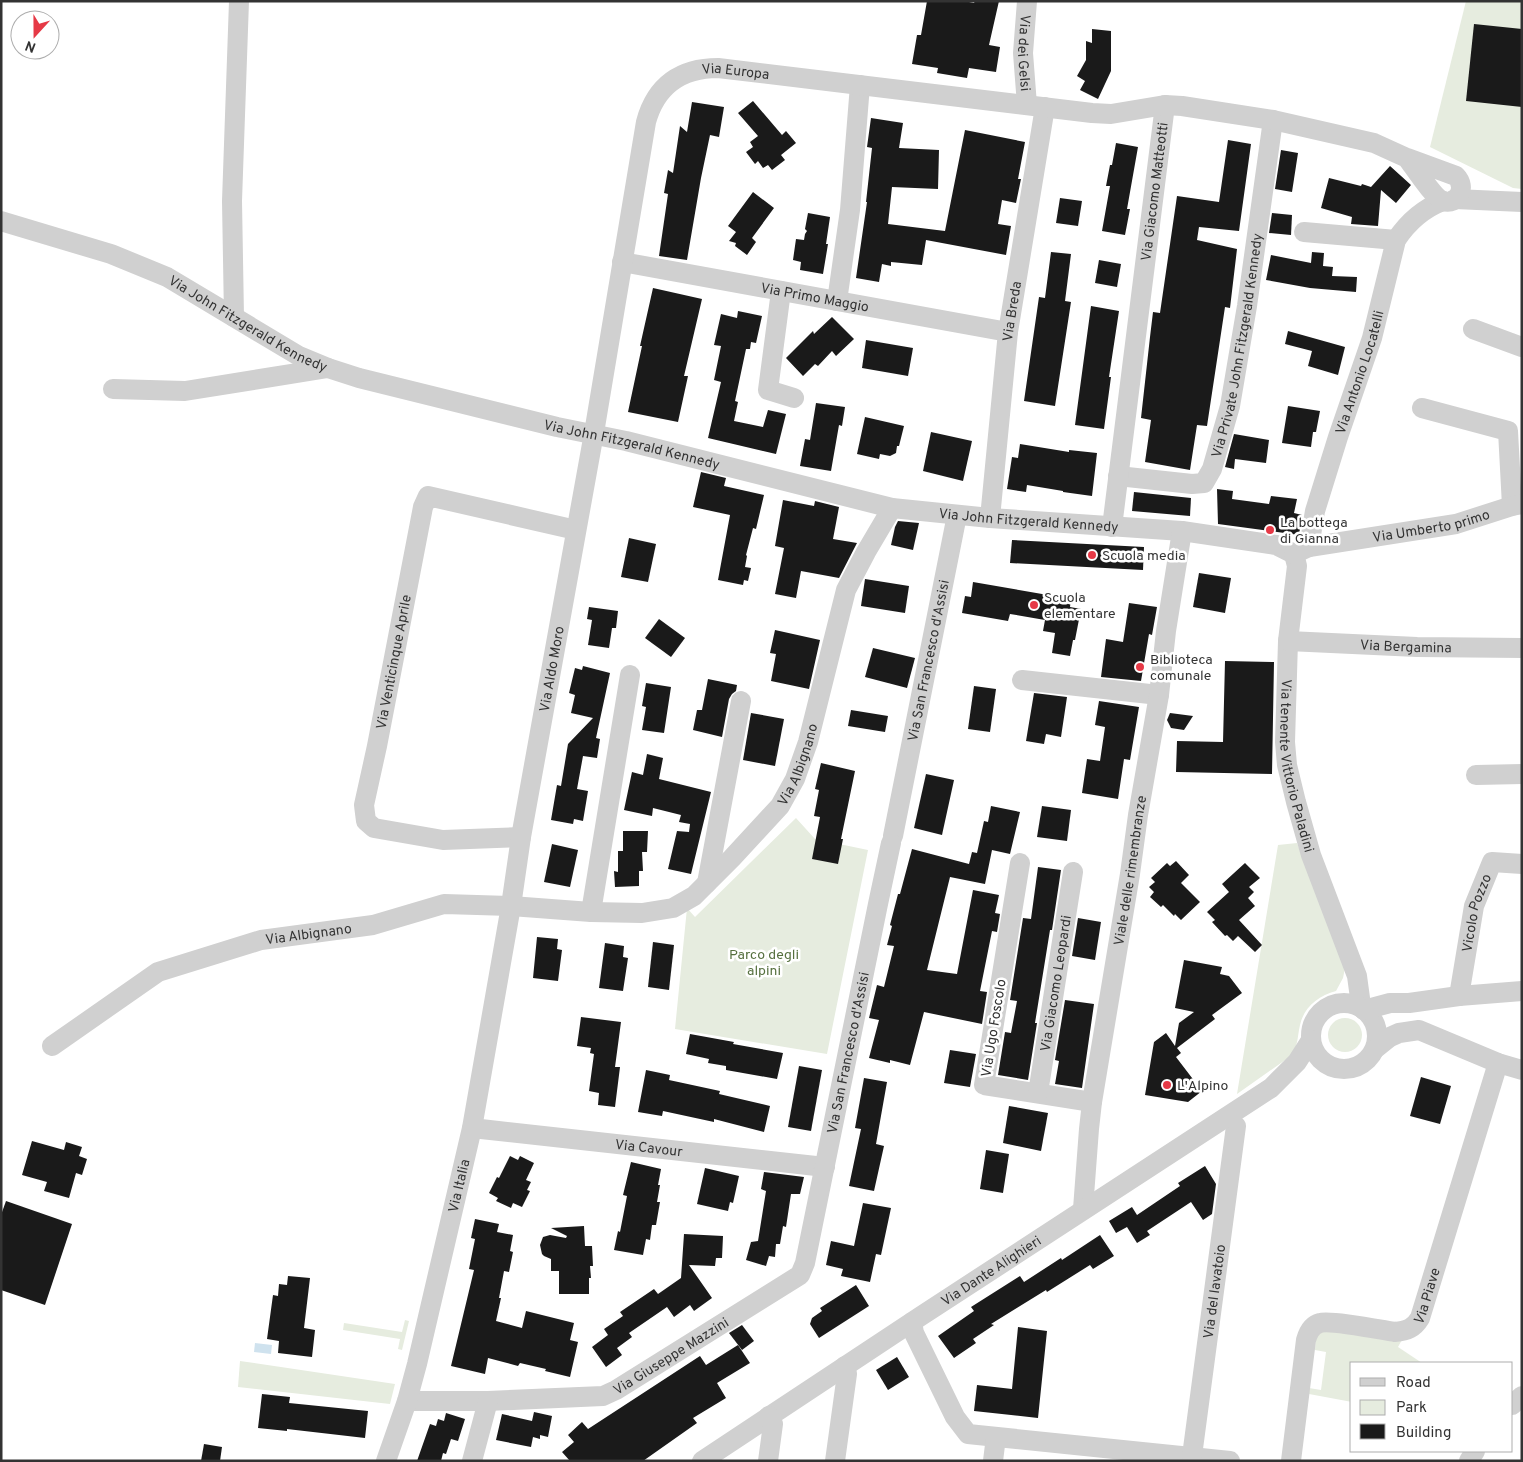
<svg xmlns="http://www.w3.org/2000/svg" width="1523" height="1462" font-family="Overpass,sans-serif">
  <rect width="100%" height="100%" fill="#fff"/>
  <g fill="#e6ecdf">
    <polygon points="1466,1 1522,1 1522,189 1513,188 1430,147"/>
    <polygon points="796,818 815,839 868,850 827,1054 675,1029 687,908 695,917"/>
    <path d="M1297,843L1345,968L1343,978L1336,991C1318,996 1304,1007 1300,1025C1297,1038 1299,1043 1291,1056L1237,1094L1278,845Z"/>
    <circle cx="1345" cy="1035" r="17"/>
    <polygon points="405,1320 409,1321 402,1350 398,1349 400,1339 343,1330 344,1323 402,1332"/>
    <polygon points="1321,1330 1403,1338 1398,1347 1422,1363 1352,1363 1352,1402 1309,1394 1309,1388 1321,1390 1326,1352 1315,1350 1316,1334"/>
    <polygon points="240,1361 395,1384 390,1404 238,1387"/>
  </g>
  <polygon fill="#cfe2ee" points="255,1343 272,1345 271,1354 254,1352"/>
  <g fill="#1a1a1a">
    <polygon points="927,1 964,1 974,3 975,1 999,1 989,45 1000,47 996,72 969,68 967,78 937,73 938,68 912,64 917,35 921,35"/>
    <polygon points="1474,24 1522,29 1522,107 1466,101"/>
    <polygon points="1092,29 1111,31 1111,71 1098,99 1080,90 1085,81 1077,76 1086,60 1086,41 1092,43"/>
    <polygon points="753,101 782,135 786,131 796,143 781,155 785,160 772,170 768,165 763,168 758,161 755,164 746,152 753,147 750,142 758,136 738,113"/>
    <polygon points="692,102 724,107 719,137 710,135 701,178 687,260 659,256 668,194 664,193 668,170 673,173 680,126 687,132"/>
    <polygon points="871,118 903,123 899,148 939,150 938,189 892,187 888,224 945,231 965,130 1025,142 1018,179 1021,179 1016,203 1002,200 998,224 1011,226 1006,255 926,240 922,265 891,262 891,266 882,264 879,282 856,278 867,202 866,202 872,148 867,147"/>
    <polygon points="1228,140 1251,144 1239,231 1199,227 1197,240 1237,249 1230,308 1225,307 1207,426 1197,425 1190,470 1145,462 1151,420 1141,418 1150,337 1153,312 1160,313 1177,196 1219,202"/>
    <polygon points="1116,143 1138,147 1127,209 1130,209 1125,235 1102,231 1110,186 1106,186 1110,165 1112,165"/>
    <polygon points="1281,150 1298,153 1292,192 1275,189"/>
    <polygon points="1390,166 1411,185 1396,203 1381,190 1378,226 1351,224 1352,217 1321,208 1329,178 1361,186 1362,184 1371,187"/>
    <polygon points="753,192 774,208 752,238 756,242 747,255 735,246 736,243 729,241 736,232 728,226"/>
    <polygon points="1060,198 1082,201 1078,226 1056,223"/>
    <polygon points="808,213 830,217 826,244 828,244 823,274 800,270 801,262 793,260 796,239 804,240 805,234 807,231 805,229"/>
    <polygon points="1272,213 1292,215 1291,235 1269,233"/>
    <polygon points="1051,252 1071,254 1065,301 1071,302 1055,406 1024,401 1039,297 1045,298"/>
    <polygon points="1312,252 1324,253 1323,266 1333,267 1332,276 1357,277 1356,292 1310,288 1266,280 1271,255 1311,263"/>
    <polygon points="1099,260 1121,264 1117,287 1095,283"/>
    <polygon points="653,288 702,299 684,376 688,376 678,422 628,412 642,346 640,346"/>
    <polygon points="1091,306 1119,311 1109,377 1111,377 1104,429 1075,425"/>
    <polygon points="738,311 762,316 756,343 751,342 750,349 746,349 735,401 738,402 734,421 763,427 768,410 786,414 776,454 708,438 721,382 714,380 721,346 714,345 721,314 737,318"/>
    <polygon points="832,317 854,339 836,356 832,351 818,366 815,364 803,376 786,358 813,331 814,334"/>
    <polygon points="1288,331 1345,347 1338,375 1308,366 1312,351 1285,344"/>
    <polygon points="866,340 913,348 908,376 862,368"/>
    <polygon points="816,403 845,407 842,426 839,425 831,471 800,466 805,439 810,440"/>
    <polygon points="1288,406 1320,411 1316,432 1313,432 1311,447 1282,443"/>
    <polygon points="865,417 904,426 899,446 897,446 896,453 890,456 880,454 879,459 857,454"/>
    <polygon points="931,432 972,441 963,481 923,471"/>
    <polygon points="1234,434 1269,440 1266,463 1235,459 1234,469 1225,467"/>
    <polygon points="1020,444 1069,452 1069,450 1097,453 1092,496 1063,492 1063,491 1027,485 1026,492 1007,489 1012,457 1018,458"/>
    <polygon points="701,472 726,478 724,486 764,495 756,529 753,528 746,555 747,556 745,567 751,568 748,581 744,580 743,585 718,580 730,515 693,507"/>
    <polygon points="1217,489 1233,491 1232,499 1269,504 1271,496 1297,499 1294,513 1302,515 1299,535 1218,524"/>
    <polygon points="1134,492 1191,498 1190,516 1132,511"/>
    <polygon points="783,500 814,506 815,501 839,507 833,539 857,543 839,578 801,571 796,598 775,594 784,548 775,546"/>
    <polygon points="898,521 919,523 913,550 891,545 895,527"/>
    <polygon points="629,538 656,544 648,582 621,577"/>
    <polygon points="1012,540 1144,547 1143,570 1010,563"/>
    <polygon points="1199,573 1231,578 1225,613 1193,607"/>
    <polygon points="865,579 909,586 905,613 861,606"/>
    <polygon points="973,582 1071,599 1070,607 1081,609 1075,640 1073,640 1070,656 1052,653 1055,633 1043,631 1045,620 1010,614 1008,621 962,613 965,596 971,597"/>
    <polygon points="1129,603 1157,607 1152,635 1149,634 1141,681 1101,677 1106,639 1123,642"/>
    <polygon points="589,607 618,611 616,628 612,628 609,648 588,645 592,620 587,619"/>
    <polygon points="659,619 685,638 671,657 645,638"/>
    <polygon points="775,630 820,640 809,689 771,681 776,654 770,653"/>
    <polygon points="873,648 915,658 907,688 865,677"/>
    <polygon points="1225,661 1274,662 1272,774 1176,772 1177,741 1223,742"/>
    <polygon points="583,666 610,673 596,738 600,739 597,758 583,756 577,789 588,791 583,821 574,819 573,824 551,820 557,785 561,786 568,744 593,718 571,713 575,695 569,693 575,668 582,670"/>
    <polygon points="708,679 737,685 736,691 732,694 729,699 722,737 693,730 697,710 702,710"/>
    <polygon points="646,683 671,687 664,733 642,730 646,707 642,706"/>
    <polygon points="974,686 996,689 990,732 968,729"/>
    <polygon points="1034,693 1067,697 1061,737 1046,734 1044,744 1026,741"/>
    <polygon points="1099,701 1139,707 1130,760 1124,759 1118,799 1082,793 1087,759 1100,761 1105,727 1095,725"/>
    <polygon points="851,710 888,716 885,732 848,726"/>
    <polygon points="751,713 784,719 775,766 743,760"/>
    <polygon points="1170,713 1193,716 1184,730 1171,728 1167,720"/>
    <polygon points="647,754 663,758 659,779 711,792 691,874 668,869 677,831 689,832 690,824 679,822 681,815 653,808 652,816 624,810 632,772 643,775"/>
    <polygon points="821,763 855,771 841,839 843,839 838,864 812,859 820,817 814,816 819,790 815,789"/>
    <polygon points="926,774 954,780 942,835 914,828"/>
    <polygon points="991,806 1020,812 1010,854 992,850 985,884 950,877 927,970 957,974 973,890 999,895 995,913 1000,914 997,932 992,931 980,991 987,992 982,1024 924,1012 910,1065 890,1060 890,1063 869,1058 879,1020 869,1018 877,985 884,987 894,946 887,945 892,926 890,925 898,894 900,894 912,849 969,864 972,852 977,853 984,821 988,822"/>
    <polygon points="1042,806 1071,810 1067,841 1037,837"/>
    <polygon points="623,831 648,831 647,852 642,852 643,871 639,871 639,886 615,887 614,871 618,872 618,851 623,851"/>
    <polygon points="552,844 578,850 570,887 544,882"/>
    <polygon points="1176,861 1189,875 1181,883 1200,902 1181,920 1175,914 1174,916 1163,905 1161,907 1150,897 1154,892 1149,887 1155,882 1151,878 1167,863 1170,866"/>
    <polygon points="1245,863 1260,878 1249,887 1254,892 1248,898 1255,906 1239,920 1262,945 1255,952 1238,936 1233,941 1227,935 1225,936 1212,922 1215,920 1207,912 1229,892 1222,884"/>
    <polygon points="1038,867 1061,870 1052,930 1050,930 1035,1023 1037,1023 1028,1080 998,1075 1005,1032 1011,1033 1017,1001 1010,1000 1023,918 1031,919"/>
    <polygon points="1078,918 1101,922 1095,960 1072,956"/>
    <polygon points="537,937 558,939 557,949 562,950 558,981 533,978"/>
    <polygon points="653,942 674,945 669,990 648,987"/>
    <polygon points="605,943 624,946 623,957 628,958 623,991 599,988"/>
    <polygon points="1184,960 1222,967 1220,974 1229,976 1242,993 1212,1015 1215,1019 1177,1048 1181,1053 1176,1057 1202,1091 1188,1102 1145,1095 1154,1042 1166,1033 1175,1046 1179,1023 1194,1012 1175,1008"/>
    <polygon points="1065,1000 1094,1004 1082,1088 1055,1084 1059,1061 1055,1060"/>
    <polygon points="581,1017 621,1022 615,1067 620,1067 615,1107 598,1105 599,1093 589,1091 594,1054 590,1053 591,1048 577,1046"/>
    <polygon points="690,1034 734,1042 733,1044 783,1053 777,1079 726,1070 726,1066 708,1063 709,1059 686,1054"/>
    <polygon points="950,1050 976,1054 970,1087 944,1083"/>
    <polygon points="799,1066 822,1070 811,1131 788,1127"/>
    <polygon points="646,1070 670,1075 669,1080 720,1091 719,1094 770,1106 764,1132 714,1119 714,1122 663,1111 662,1116 638,1112"/>
    <polygon points="1421,1077 1451,1086 1440,1124 1410,1116"/>
    <polygon points="864,1078 887,1082 876,1144 884,1146 874,1191 849,1186 861,1129 855,1128"/>
    <polygon points="1009,1106 1048,1113 1041,1151 1003,1143"/>
    <polygon points="32,1141 64,1150 66,1142 82,1147 79,1156 87,1159 82,1175 76,1173 69,1198 44,1191 47,1182 22,1175"/>
    <polygon points="986,1150 1009,1154 1003,1193 980,1189"/>
    <polygon points="510,1156 518,1160 520,1156 534,1163 526,1180 531,1182 527,1190 530,1191 522,1207 513,1203 511,1208 496,1201 498,1198 489,1193 497,1177 499,1178"/>
    <polygon points="631,1162 661,1169 658,1185 660,1185 657,1202 660,1202 656,1225 652,1225 650,1240 646,1239 643,1255 614,1250 618,1231 620,1232 627,1196 623,1195"/>
    <polygon points="1205,1166 1216,1184 1212,1214 1203,1220 1191,1202 1147,1231 1150,1235 1137,1243 1127,1227 1116,1233 1109,1221 1132,1207 1137,1215 1180,1186 1178,1183"/>
    <polygon points="705,1168 739,1176 733,1203 730,1202 728,1211 697,1204"/>
    <polygon points="764,1172 804,1177 800,1194 791,1194 786,1227 783,1226 780,1244 776,1244 775,1257 769,1256 766,1266 746,1260 751,1242 758,1241 766,1191 761,1189"/>
    <polygon points="6,1201 72,1224 45,1305 1,1290 1,1215"/>
    <polygon points="863,1203 891,1208 881,1255 876,1254 870,1282 841,1276 843,1269 826,1265 831,1241 854,1246"/>
    <polygon points="475,1219 499,1224 497,1232 513,1235 510,1251 513,1252 509,1272 504,1271 499,1298 501,1298 496,1321 522,1328 526,1311 574,1323 570,1340 578,1342 570,1377 545,1371 546,1369 520,1363 518,1366 488,1358 485,1374 451,1366 474,1270 469,1269 475,1239 471,1238"/>
    <polygon points="584,1226 585,1246 592,1246 593,1266 590,1266 591,1278 589,1278 589,1294 559,1294 559,1271 551,1271 551,1259 544,1256 542,1254 540,1245 543,1237 550,1235 566,1238 567,1236 551,1228"/>
    <polygon points="684,1234 723,1236 722,1258 716,1258 715,1266 689,1265 712,1298 694,1311 690,1305 674,1317 667,1307 629,1333 632,1337 617,1348 622,1355 606,1367 592,1347 608,1335 604,1329 623,1316 620,1312 654,1289 658,1294 681,1278"/>
    <polygon points="1100,1235 1114,1256 1093,1269 1090,1265 1047,1292 1046,1290 991,1324 994,1325 973,1339 976,1343 954,1358 938,1336 974,1311 971,1307 1020,1276 1024,1282 1061,1258 1062,1260"/>
    <polygon points="288,1276 310,1278 304,1328 315,1330 312,1357 278,1353 279,1341 267,1339 273,1295 278,1296 279,1284 287,1285"/>
    <polygon points="856,1285 869,1306 819,1338 810,1324 812,1318 822,1311 820,1308"/>
    <polygon points="742,1325 754,1341 742,1350 729,1333"/>
    <polygon points="1018,1327 1047,1331 1038,1418 974,1411 977,1385 1012,1389"/>
    <polygon points="738,1345 750,1363 717,1383 726,1398 693,1418 697,1423 643,1461 570,1461 562,1452 574,1442 568,1435 582,1422 588,1429 700,1356 706,1365"/>
    <polygon points="897,1357 909,1377 888,1390 876,1370"/>
    <polygon points="262,1394 290,1397 289,1403 368,1411 365,1438 287,1429 287,1431 258,1428"/>
    <polygon points="534,1412 552,1416 548,1437 540,1435 540,1439 533,1437 531,1447 496,1440 502,1414 532,1421"/>
    <polygon points="446,1413 465,1419 458,1441 451,1439 446,1454 443,1453 441,1461 417,1461 430,1424 436,1426 438,1419 444,1421"/>
    <polygon points="204,1444 222,1447 220,1461 201,1461"/>
  </g>
  <g fill="none" stroke-linecap="round" stroke-linejoin="round">
    <g stroke="#d0d0d0" stroke-width="20">
      <path id="s1" d="M1027,1L1023,53L1027,105"/>
      <polyline points="1455,199 1522,202"/>
      <path id="s2" d="M1,221L111,254L167,277L299,356L328,368L359,378L557,427L626,441L892,508L990,518L1182,531L1276,545L1294,554"/>
      <polyline points="1304,232 1396,240"/>
      <path id="s3" d="M622,262L1008,332"/>
      <polyline points="781,291 768,390 794,398"/>
      <polyline points="837,301 850,210 860,85"/>
      <polyline points="234,317 232,201 239,1"/>
      <polyline points="1473,329 1522,347"/>
      <polyline points="113,389 185,391 328,368"/>
      <polyline points="1422,408 1508,431 1512,506"/>
      <path id="s4" d="M1118,476L1192,484L1204,483L1212,469L1230,406L1247,306L1273,120"/>
      <path id="s5" d="M990,518L1008,332L1045,107"/>
      <path id="s6" d="M1112,527L1165,105"/>
      <path id="s7" d="M1309,547L1456,524L1512,506L1522,504"/>
      <path id="s8" d="M1294,554L1297,566L1288,641L1285,742L1287,765L1296,802L1311,855L1357,976L1360,998V1007"/>
      <path id="s9" d="M1294,554L1309,547L1315,511L1338,437L1372,338L1396,240C1408,222 1422,209 1443,201"/>
      <path id="s10" d="M1288,641L1417,647L1522,648"/>
      <polyline points="1022,680 1159,695"/>
      <polyline points="1476,775 1522,774"/>
      <path id="s11" d="M893,836L957,515"/>
      <path id="s12" d="M521,837L443,840L374,828L366,821L364,805L377,746L423,507L428,496L576,530"/>
      <polyline points="1020,863 984,1085 1092,1102"/>
      <polyline points="707,883 741,701"/>
      <polyline points="591,912 630,675"/>
      <path id="s13" d="M1459,996L1474,906L1492,862L1522,864"/>
      <circle cx="1344" cy="1036" r="33"/>
      <polyline points="1364,1010 1390,1003 1409,1003 1459,996 1522,991"/>
      <path id="s14" d="M52,1046L158,972L261,940L373,925L444,904L511,906L591,912L642,913L673,908L694,896L732,858L780,806L795,779L808,742L846,590L866,552L892,508"/>
      <polyline points="1375,1049 1390,1037 1399,1033 1419,1030 1498,1063 1522,1070"/>
      <path id="s15" d="M1038,1093L1073,872"/>
      <path id="s16" d="M472,1128L825,1167"/>
      <path id="s17" d="M1083,1209L1089,1129L1092,1102L1130,874L1138,815L1159,695L1166,631L1182,531"/>
      <polyline points="912,1322 914,1333 955,1417 968,1434 1230,1461"/>
      <path id="s18" d="M407,1401H488L603,1396L616,1390L800,1275L805,1263L878,904L891,843"/>
      <polyline points="1512,1405 1522,1396"/>
      <path id="s19" d="M1192,1456L1236,1126"/>
      <path id="s20" d="M386,1461L407,1401L417,1364L472,1128L511,906L521,837L594,433L646,122C656,85 681,68 718,68L1092,113L1111,114L1165,105L1182,106L1273,120L1374,143L1407,158L1456,176C1467,187 1458,206 1443,201C1434,198 1414,167 1407,158"/>
      <polyline points="472,1461 488,1401"/>
      <path id="s21" d="M702,1461L921,1316L1271,1088L1297,1062L1311,1040"/>
      <polyline points="768,1461 773,1424 769,1416"/>
      <polyline points="835,1461 847,1374 845,1366"/>
      <polyline points="993,1461 996,1437"/>
      <path id="s22" d="M1291,1461L1306,1340C1308,1333 1312,1325 1320,1323C1330,1320 1382,1330 1395,1332C1407,1331 1414,1328 1420,1318L1498,1063"/>
      <polyline points="1469,1461 1475,1451"/>
    </g>
  </g>
  <g fill="#e63946" stroke="#fff" stroke-width="2">
    <circle cx="1270" cy="530" r="5"/>
    <circle cx="1092" cy="555" r="5"/>
    <circle cx="1034" cy="605" r="5"/>
    <circle cx="1140" cy="667" r="5"/>
    <circle cx="1167" cy="1085" r="5"/>
  </g>
  <g text-anchor="middle" stroke-width="5" stroke-linejoin="round" paint-order="stroke">
    <g font-size="14" fill="#333" stroke="#fff">
      <text dy="5" stroke="none"><textPath href="#s1" startOffset="52">Via dei Gelsi</textPath></text>
      <text dy="5" stroke="none"><textPath href="#s20" startOffset="1481">Via Europa</textPath></text>
      <text dy="5" stroke="none"><textPath href="#s6" startOffset="338">Via Giacomo Matteotti</textPath></text>
      <text dy="5" stroke="none"><textPath href="#s3" startOffset="196">Via Primo Maggio</textPath></text>
      <text dy="5" stroke="none"><textPath href="#s5" startOffset="208">Via Breda</textPath></text>
      <text dy="5" stroke="none"><textPath href="#s2" startOffset="269">Via John Fitzgerald Kennedy</textPath></text>
      <text dy="5" stroke="none"><textPath href="#s4" startOffset="229">Via Private John Fitzgerald Kennedy</textPath></text>
      <text dy="5" stroke="none"><textPath href="#s9" startOffset="199">Via Antonio Locatelli</textPath></text>
      <text dy="5" stroke="none"><textPath href="#s2" startOffset="674">Via John Fitzgerald Kennedy</textPath></text>
      <text dy="5" stroke="none"><textPath href="#s2" startOffset="1079">Via John Fitzgerald Kennedy</textPath></text>
      <text dy="5" stroke="none"><textPath href="#s7" startOffset="124">Via Umberto primo</textPath></text>
      <text dy="5" stroke="none"><textPath href="#s10" startOffset="118">Via Bergamina</textPath></text>
      <text dy="5" stroke="none"><textPath href="#s11" startOffset="179">Via San Francesco d'Assisi</textPath></text>
      <text dy="5" stroke="none"><textPath href="#s12" startOffset="321">Via Venticinque Aprile</textPath></text>
      <text dy="5" stroke="none"><textPath href="#s20" startOffset="810">Via Aldo Moro</textPath></text>
      <text dy="5" stroke="none"><textPath href="#s14" startOffset="848">Via Albignano</textPath></text>
      <text dy="5" stroke="none"><textPath href="#s8" startOffset="214">Via tenente Vittorio Paladini</textPath></text>
      <text dy="5" stroke="none"><textPath href="#s17" startOffset="342">Viale delle rimembranze</textPath></text>
      <text dy="5" stroke="none"><textPath href="#s13" startOffset="85">Vicolo Pozzo</textPath></text>
      <text dy="5" stroke="none"><textPath href="#s14" startOffset="285">Via Albignano</textPath></text>
      <text dy="5" stroke="none"><textPath href="#s15" startOffset="111">Via Giacomo Leopardi</textPath></text>
      <text transform="translate(993 1028) rotate(-81)" y="5">Via Ugo Foscolo</text>
      <text dy="5" stroke="none"><textPath href="#s18" startOffset="655">Via San Francesco d'Assisi</textPath></text>
      <text dy="5" stroke="none"><textPath href="#s16" startOffset="178">Via Cavour</textPath></text>
      <text dy="5" stroke="none"><textPath href="#s20" startOffset="285">Via Italia</textPath></text>
      <text dy="5" stroke="none"><textPath href="#s21" startOffset="346">Via Dante Alighieri</textPath></text>
      <text dy="5" stroke="none"><textPath href="#s19" startOffset="166">Via del lavatoio</textPath></text>
      <text dy="5" stroke="none"><textPath href="#s22" startOffset="274">Via Piave</textPath></text>
      <text dy="5" stroke="none"><textPath href="#s18" startOffset="275">Via Giuseppe Mazzini</textPath></text>
    </g>
    <g font-size="14" fill="#333" stroke="#fff" text-anchor="start">
      <text x="1280" y="527">La bottega<tspan x="1280" dy="16">di Gianna</tspan></text>
      <text x="1102" y="560">Scuola media</text>
      <text x="1044" y="602">Scuola<tspan x="1044" dy="16">elementare</tspan></text>
      <text x="1150" y="664">Biblioteca<tspan x="1150" dy="16">comunale</tspan></text>
      <text x="1177" y="1090">L'Alpino</text>
    </g>
    <g font-size="14" fill="#56703f" stroke="#fff">
      <text x="764" y="959">Parco degli<tspan x="764" dy="16">alpini</tspan></text>
    </g>
  </g>
  <rect width="1523" height="1462" fill="none" stroke="#333333" stroke-width="5"/>
  <rect x="1350" y="1362" width="162" height="90" fill="#ffffff" stroke="#adadad"/>
  <rect x="1360" y="1378" width="25" height="8" fill="#d0d0d0" stroke="#adadad"/>
  <text x="1396" y="1387" font-size="15" fill="#333333">Road</text>
  <rect x="1360" y="1400" width="25" height="15" fill="#e6ecdf" stroke="#adadad"/>
  <text x="1396" y="1412" font-size="15" fill="#333333">Park</text>
  <rect x="1360" y="1424" width="25" height="15" fill="#1a1a1a" stroke="#adadad"/>
  <text x="1396" y="1437" font-size="15" fill="#333333">Building</text>
  <g transform="translate(35 35) rotate(201)"><circle r="24" fill="#ffffff" stroke="#adadad"/>
  <path d="M0-4L9 19L0 12L-9 19Z" fill="#e63946"/>
  <text y="-8" font-size="14" font-weight="bold" text-anchor="middle" fill="#333333">N</text>
  </g>
</svg>
